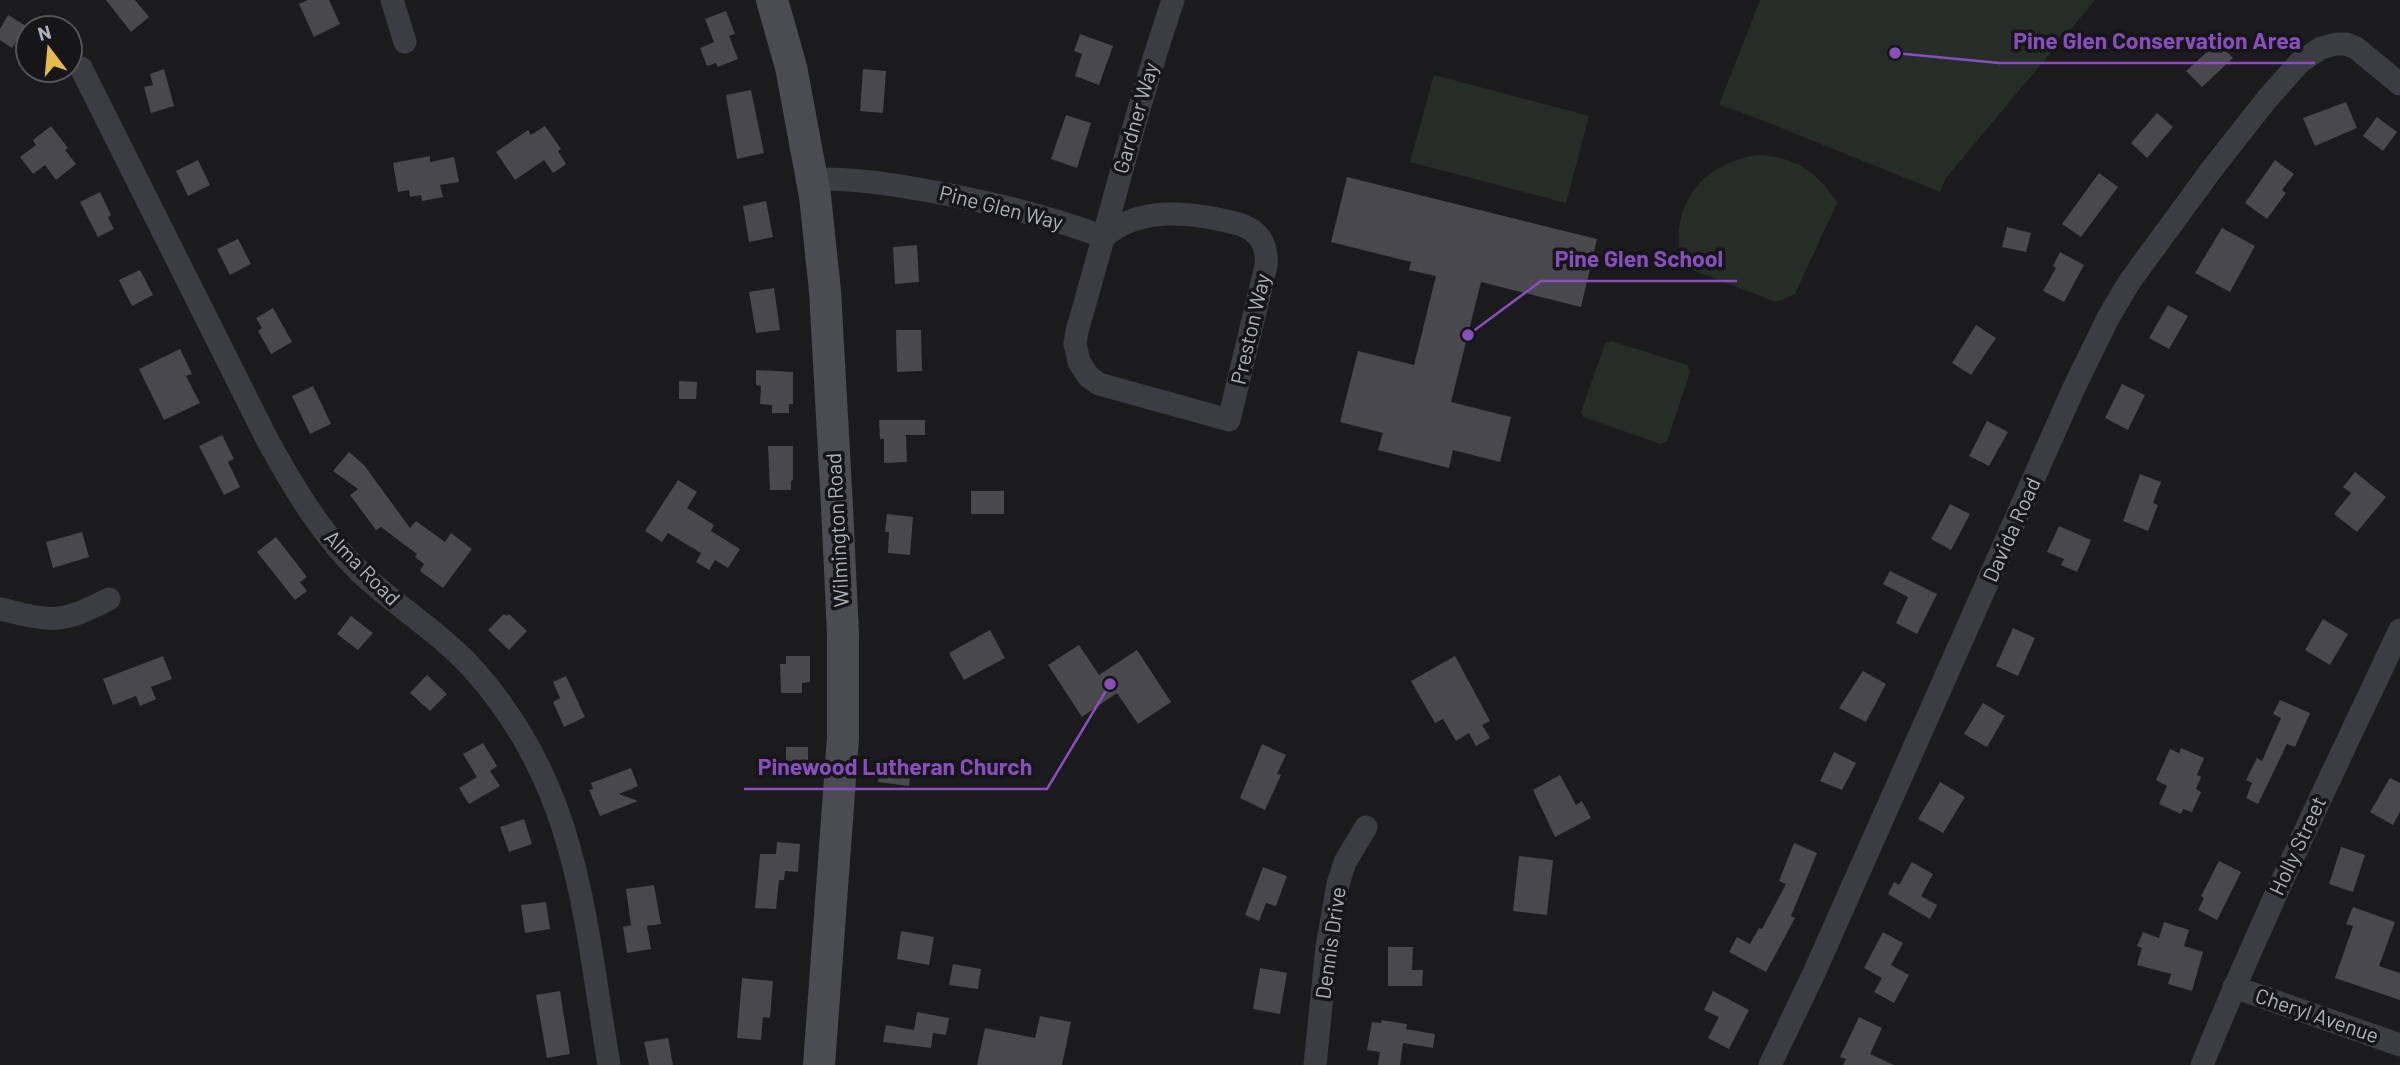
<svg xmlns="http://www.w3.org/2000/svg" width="2400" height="1065" font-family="Barlow,sans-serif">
  <rect width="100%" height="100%" fill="#1b1b1d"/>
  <g fill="#252d26">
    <polygon points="1760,0 2095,0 1946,178 1940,192 1754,117 1719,105"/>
    <polygon points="1434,75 1589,116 1566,203 1410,162"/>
    <path d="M1758,155C1793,156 1819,172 1837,203L1795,294L1776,302L1682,266C1668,208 1699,163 1758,155Z"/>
    <polygon points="1611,341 1687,365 1690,372 1667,441 1661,444 1583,417 1581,412 1605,344"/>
  </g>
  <g fill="#48484d">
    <polygon points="106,0 135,0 149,17 131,32"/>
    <polygon points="308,0 329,0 340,24 314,37 299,4"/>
    <polygon points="726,11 735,34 729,36 738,59 718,67 716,63 707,66 700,48 714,42 705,19"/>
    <polygon points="8,15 26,26 12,48 0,40 0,29"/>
    <polygon points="1080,34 1113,46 1099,85 1075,76 1082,54 1074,51"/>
    <polygon points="2218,42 2233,58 2202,87 2186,71"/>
    <polygon points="164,69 174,106 151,113 144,87 153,85 150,74"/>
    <polygon points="863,69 886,71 883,113 860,111"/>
    <polygon points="751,90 764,153 737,159 726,95"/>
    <polygon points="2346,102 2357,128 2315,146 2303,118"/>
    <polygon points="2157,113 2173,127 2147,158 2131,143"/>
    <polygon points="1066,115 1091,123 1077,168 1051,159"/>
    <polygon points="2377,117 2397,132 2383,151 2363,136"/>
    <polygon points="51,126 68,148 65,150 76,164 56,180 45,165 33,174 20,157 36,145 33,140"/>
    <polygon points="545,126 561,149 558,151 566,164 553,173 544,160 515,180 496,152 528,130 531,135"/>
    <polygon points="430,156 430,162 454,157 459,182 440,185 443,197 422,201 421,195 410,197 409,190 398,192 393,163"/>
    <polygon points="198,160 210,185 188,196 176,171"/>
    <polygon points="2275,160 2294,174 2282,190 2286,193 2267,219 2245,203"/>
    <polygon points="2099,173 2118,187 2081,237 2062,224"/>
    <polygon points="1347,177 1597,239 1581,307 1481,282 1451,402 1511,417 1500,462 1453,450 1449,468 1378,450 1383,433 1340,422 1358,351 1414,365 1436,276 1409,270 1411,262 1331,242"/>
    <polygon points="100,192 111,215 108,217 114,229 98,237 80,202"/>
    <polygon points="766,201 773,237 749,242 743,206"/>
    <polygon points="2007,227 2031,233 2026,252 2002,247"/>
    <polygon points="2222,228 2255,246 2230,292 2195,273"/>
    <polygon points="238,239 251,264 230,275 217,249"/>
    <polygon points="917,245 919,282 895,284 893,247"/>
    <polygon points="2060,252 2084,265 2064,302 2043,291 2056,268 2053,266"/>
    <polygon points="140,270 153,295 132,306 119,280"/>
    <polygon points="774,288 780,330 756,333 749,292"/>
    <polygon points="2168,305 2188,316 2169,349 2149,338"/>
    <polygon points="273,308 292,342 271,354 258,331 262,328 256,318"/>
    <polygon points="1976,325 1996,338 1971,375 1952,363"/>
    <polygon points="896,330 921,330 922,371 897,372"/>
    <polygon points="180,349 192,374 186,376 200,403 164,420 139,369"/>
    <polygon points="756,370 793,372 793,404 789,404 789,413 772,413 772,405 760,404 761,386 756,385"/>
    <polygon points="679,381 697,382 696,399 679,399"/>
    <polygon points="2122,384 2145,395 2128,430 2105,418"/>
    <polygon points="313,386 331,424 310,434 292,396"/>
    <polygon points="879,420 925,420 925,435 906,435 907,462 884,463 884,439 880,439"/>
    <polygon points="1987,421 2008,432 1989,466 1969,456"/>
    <polygon points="222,435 234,459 228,462 240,487 224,495 199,446"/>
    <polygon points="768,446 793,446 793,480 791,481 791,490 770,490"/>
    <polygon points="349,452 364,465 410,528 416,521 445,542 451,533 472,549 443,588 420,571 424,564 415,557 417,554 381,527 376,530 350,495 358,489 333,471"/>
    <polygon points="2355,472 2386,497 2357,532 2334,514 2351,493 2343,487"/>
    <polygon points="2140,474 2161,482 2153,503 2158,505 2148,531 2123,521"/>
    <polygon points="678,480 697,492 687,508 714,525 711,531 740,549 728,568 715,560 709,570 696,562 701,553 668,533 662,542 645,531"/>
    <rect x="971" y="491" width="33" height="23"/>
    <polygon points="1950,504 1970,514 1951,550 1931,539"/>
    <polygon points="887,514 913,517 910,555 888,553 889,532 885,532"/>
    <polygon points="2059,526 2091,540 2077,572 2061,565 2064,559 2047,552"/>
    <polygon points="82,532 89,557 53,568 46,542"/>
    <polygon points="276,537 307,577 300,582 307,591 295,600 257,552"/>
    <polygon points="1890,571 1937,594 1917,634 1896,623 1908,597 1883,584"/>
    <polygon points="504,614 507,616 509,614 527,631 509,650 488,630"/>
    <polygon points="351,616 373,633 358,650 337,634"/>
    <polygon points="2323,619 2348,634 2330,665 2305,650"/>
    <polygon points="2013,628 2035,638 2018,676 1996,666"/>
    <polygon points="990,630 1005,658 964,680 949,653"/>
    <polygon points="1079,645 1099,675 1137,650 1171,702 1138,724 1117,693 1082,717 1048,665"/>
    <polygon points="163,656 172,679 151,687 156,699 140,706 136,696 113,705 103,679"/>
    <polygon points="786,656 810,656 810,682 802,683 802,693 781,693 780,664 786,664"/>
    <polygon points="1455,656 1490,721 1482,725 1490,738 1476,746 1469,733 1456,741 1443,719 1435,723 1411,681"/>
    <polygon points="1863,671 1886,684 1866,722 1839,708"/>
    <polygon points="427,675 447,694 430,711 410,693"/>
    <polygon points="566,676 585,717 564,727 553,702 560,698 553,682"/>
    <polygon points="2280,700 2310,713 2295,747 2287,744 2258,804 2246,798 2252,783 2246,780 2257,758 2262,761 2281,718 2273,714"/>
    <polygon points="1983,703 2005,716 1987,747 1964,734"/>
    <polygon points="483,743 497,766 490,771 500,786 469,804 459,788 477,777 463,754"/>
    <polygon points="1262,744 1286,755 1277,774 1281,775 1265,810 1240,798"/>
    <rect x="786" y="747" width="22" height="27"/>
    <polygon points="2181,748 2204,758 2197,775 2201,777 2196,789 2201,792 2192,812 2183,809 2181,814 2159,804 2167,786 2156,780 2170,749 2179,753"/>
    <polygon points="1834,752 1856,763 1842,790 1820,781"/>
    <polygon points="896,761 912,763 909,786 878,782 880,764 895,766"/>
    <polygon points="631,768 638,786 619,794 638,801 600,816 589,790 593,789 591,783"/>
    <polygon points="1560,775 1576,805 1582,801 1591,818 1555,837 1533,790"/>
    <polygon points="2390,778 2400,783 2400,812 2393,825 2370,812"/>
    <polygon points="1940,782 1965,797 1943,833 1918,819"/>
    <polygon points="524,819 532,844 509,852 500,827"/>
    <polygon points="777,842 800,844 798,872 785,871 784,880 779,880 776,909 755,908 760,854 776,854"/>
    <polygon points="1794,843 1817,853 1791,916 1795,918 1766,972 1729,952 1737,937 1750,944 1759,928 1762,929 1786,884 1779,881"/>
    <polygon points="2341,847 2365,855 2353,892 2329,884"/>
    <polygon points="1519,856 1553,860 1547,915 1513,911"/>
    <polygon points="2219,861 2241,872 2217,920 2198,910 2204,898 2201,896"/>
    <polygon points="1912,862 1933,874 1921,896 1937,905 1930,919 1888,894 1894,882 1899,885"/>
    <polygon points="1263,867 1287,876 1276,906 1266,903 1259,921 1245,915"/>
    <polygon points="654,885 661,924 647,926 651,949 627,953 623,927 631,925 626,889"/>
    <polygon points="546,902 550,929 525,933 521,905"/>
    <polygon points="2353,907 2395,922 2379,966 2400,973 2400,1000 2335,978 2353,926 2346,924"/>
    <polygon points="2164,922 2189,930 2184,946 2203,952 2192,991 2168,984 2171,974 2137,965 2142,948 2137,946 2143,932 2159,938"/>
    <polygon points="901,931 934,937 929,965 897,959"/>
    <polygon points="1883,932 1903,943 1891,965 1909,975 1894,1003 1874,992 1882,978 1864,968"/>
    <polygon points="1388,947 1413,947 1412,970 1423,970 1422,986 1388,986"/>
    <polygon points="953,964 981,969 978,989 949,985"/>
    <polygon points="1260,968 1287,973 1280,1014 1253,1009"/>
    <polygon points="742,978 773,981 770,1018 763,1017 761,1040 737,1038"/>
    <polygon points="560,991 570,1054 547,1058 536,995"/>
    <polygon points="1713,991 1749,1010 1729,1049 1708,1038 1719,1017 1704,1010"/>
    <polygon points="917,1012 949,1018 946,1035 933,1033 931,1048 883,1042 886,1025 914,1030"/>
    <polygon points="1040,1016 1071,1022 1062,1065 977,1065 985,1028 1035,1038"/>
    <polygon points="1859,1017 1882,1028 1870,1054 1894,1065 1843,1065 1846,1059 1840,1057"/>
    <polygon points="1382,1020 1407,1024 1406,1029 1435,1034 1433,1048 1403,1043 1400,1065 1378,1065 1380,1052 1367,1050 1372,1022 1381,1023"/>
    <polygon points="668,1038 673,1065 649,1065 644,1042"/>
  </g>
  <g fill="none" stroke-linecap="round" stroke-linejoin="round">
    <g stroke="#3c3d42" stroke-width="23">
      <polyline points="392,0 405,42"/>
      <path d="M81,68L267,439C293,487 322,535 361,573C397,607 441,633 474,670C579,788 584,917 609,1065"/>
      <path d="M812,179C852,178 890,184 929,191C992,202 1044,215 1104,237"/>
      <path d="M1104,237C1141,204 1196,213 1239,224C1259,230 1268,245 1266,266L1229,420L1099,384L1089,377L1079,362L1075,344L1077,331C1109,221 1136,109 1173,0"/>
      <path d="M0,609C53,622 60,624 109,599"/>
      <polyline points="2234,987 2400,1045"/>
      <polyline points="1315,1065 1327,947 1338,884 1345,862 1366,827"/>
      <polyline points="1770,1065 1814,973 2072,392 2108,318 2130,281 2212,169 2267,99 2300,62 2321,48 2336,44 2346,44 2356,48 2400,84"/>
      <path d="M2202,1065C2262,918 2332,774 2400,630"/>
    </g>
    <polyline stroke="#4a4c52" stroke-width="32" points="772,0 791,67 815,196 825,291 837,507 843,634 843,738 819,1065"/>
  </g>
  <g text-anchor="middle" stroke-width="7" stroke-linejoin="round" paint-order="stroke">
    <g font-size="21" fill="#afb2bb" stroke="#161618">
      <text transform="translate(1136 118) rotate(-74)" y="7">Gardner Way</text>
      <text transform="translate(1001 208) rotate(14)" y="7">Pine Glen Way</text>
      <text transform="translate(1251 329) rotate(-77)" y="7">Preston Way</text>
      <text transform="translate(838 530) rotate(-93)" y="7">Wilmington Road</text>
      <text transform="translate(2012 530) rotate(-66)" y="7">Davida Road</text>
      <text transform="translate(362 568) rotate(45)" y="7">Alma Road</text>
      <text transform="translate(2298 846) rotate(-65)" y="7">Holly Street</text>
      <text transform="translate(1331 943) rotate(-82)" y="7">Dennis Drive</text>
      <text transform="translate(2317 1016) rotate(19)" y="7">Cheryl Avenue</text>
    </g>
  </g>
  <path fill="none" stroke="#884ebe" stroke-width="2.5" d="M1895 53L1999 63H2315M1468 335L1541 281H1737M1110 684L1047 789H744"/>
  <g fill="#884ebe" stroke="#161618" stroke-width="2.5">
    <circle cx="1895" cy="53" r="7"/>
    <circle cx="1468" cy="335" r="7"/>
    <circle cx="1110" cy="684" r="7"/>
  </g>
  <g font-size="23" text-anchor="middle" font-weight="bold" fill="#884ebe" stroke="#161618" stroke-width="7" stroke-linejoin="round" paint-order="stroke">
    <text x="2157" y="49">Pine Glen Conservation Area</text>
    <text x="1639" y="267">Pine Glen School</text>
    <text x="895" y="775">Pinewood Lutheran Church</text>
  </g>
  <g transform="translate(49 49) rotate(344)"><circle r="33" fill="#161618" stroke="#535459" stroke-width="2"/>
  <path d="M0-5L12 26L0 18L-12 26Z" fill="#e5bb4b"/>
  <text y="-10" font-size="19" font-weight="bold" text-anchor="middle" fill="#afb2bb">N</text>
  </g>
</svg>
